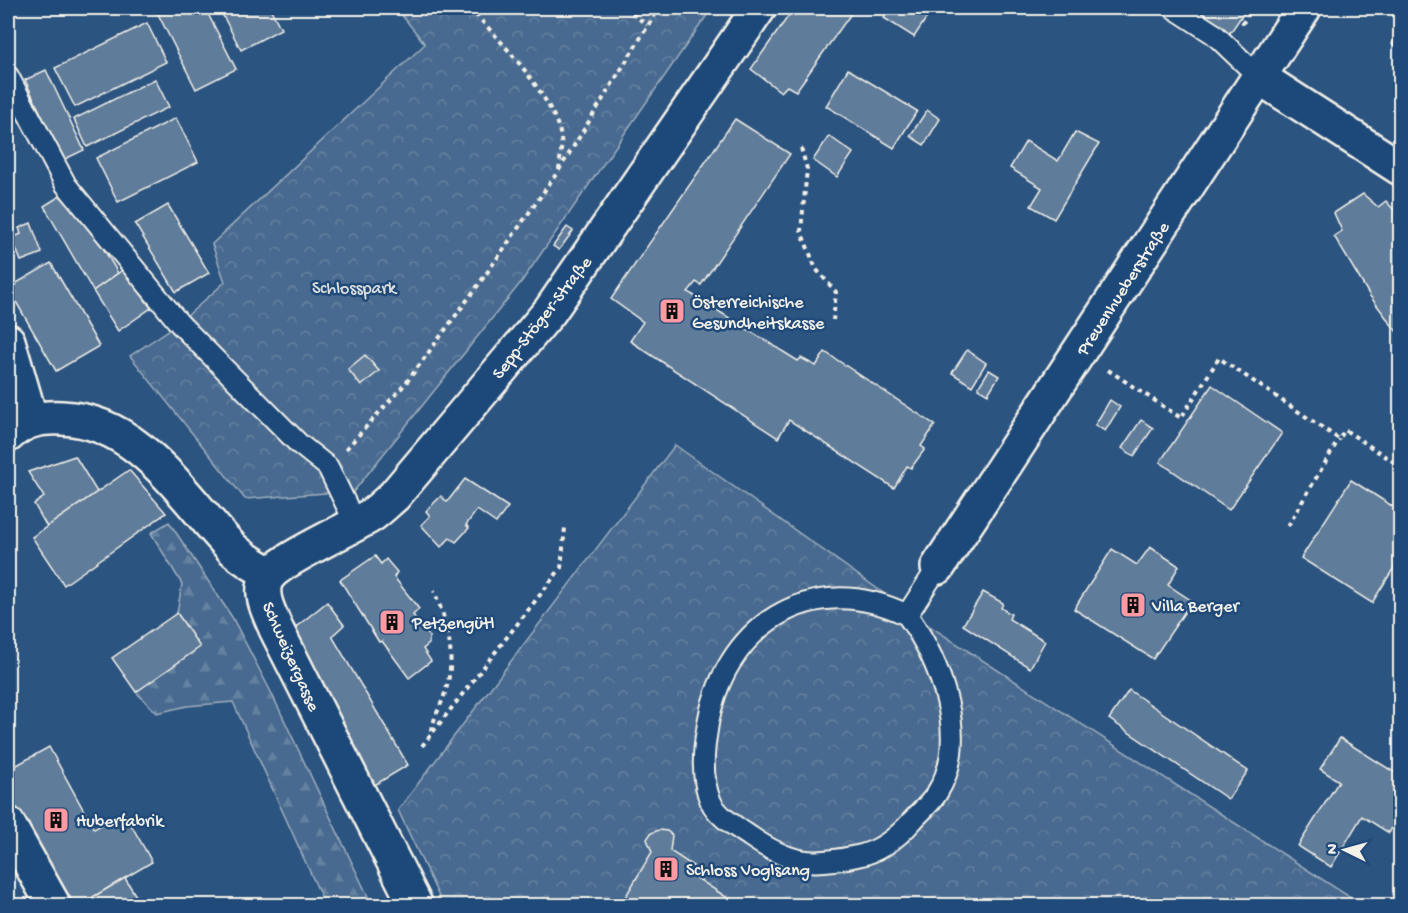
<svg xmlns="http://www.w3.org/2000/svg" width="1408" height="913" font-family="'Gochi Hand',sans-serif">
  <defs>
    <pattern id="forest-firs" width="22" height="20" patternUnits="userSpaceOnUse" patternTransform="scale(1.5)"><rect width="22" height="20" fill="#496b90"/><path d="M5 1l3.5 6h-7zM16 11l3.5 6h-7z" fill="#6481a0"/></pattern>
    <pattern id="park-crowns" width="20" height="18" patternUnits="userSpaceOnUse" patternTransform="scale(1.5)"><rect width="20" height="18" fill="#496b90"/><path d="M2 6a3 3 0 1 1 6 0M12 15a3 3 0 1 1 6 0" fill="none" stroke="#6481a0"/></pattern>
  </defs>
  <rect width="100%" height="100%" fill="#2c5481"/>
  <filter id="ink" filterUnits="userSpaceOnUse"><feTurbulence type="fractalNoise" baseFrequency=".0167" numOctaves="2"/><feDisplacementMap in="SourceGraphic" scale="12" xChannelSelector="R" yChannelSelector="G"/><feConvolveMatrix kernelMatrix="1 2 1 2 8 2 1 2 1" color-interpolation-filters="sRGB"/></filter>
  <g filter="url(#ink)">
    <polygon fill="url(#forest-firs)" stroke="#9eaebc" stroke-width="1.5" points="169,522 232,617 271,692 372,905 325,905 233,702 187,706 157,713 136,692 199,647 177,613 182,584 151,533"/>
    <g fill="url(#park-crowns)" stroke="#9eaebc" stroke-width="1.5">
      <polygon points="396,8 712,8 522,281 354,491 245,499 130,356 179,323 225,282 212,244 425,44"/>
      <polygon points="675,445 937,631 1362,905 443,905 398,810"/>
    </g>
    <g fill="#5e7b9a" stroke="#f4f1e8" stroke-width="1.5">
      <polygon points="155,8 205,8 236,69 196,89"/>
      <polygon points="219,8 270,8 281,29 241,50"/>
      <polygon points="794,8 855,8 796,91 787,86 781,92 751,69"/>
      <polygon points="890,8 933,8 914,37 884,18"/>
      <polygon points="1191,8 1247,8 1230,33"/>
      <polygon points="147,23 166,62 75,107 55,68"/>
      <polygon points="1400,31 1400,50 1392,44"/>
      <polygon points="848,69 917,111 894,148 826,106"/>
      <polygon points="46,70 84,150 63,160 25,80"/>
      <polygon points="155,79 169,107 87,147 74,119"/>
      <polygon points="927,110 940,119 924,145 910,136"/>
      <polygon points="176,118 198,162 118,202 96,158"/>
      <polygon points="735,119 790,154 701,285 696,282 688,292 798,361 801,358 816,366 825,352 935,425 921,446 925,449 911,468 907,466 894,488 789,420 778,438 630,341 643,322 611,299"/>
      <polygon points="1075,132 1099,144 1054,219 1031,206 1042,188 1010,168 1026,141 1058,161"/>
      <polygon points="829,136 853,153 837,177 813,160"/>
      <polygon points="1363,194 1378,207 1386,201 1400,217 1400,336 1370,296 1334,236 1342,231 1334,213"/>
      <polygon points="60,196 88,223 118,273 93,291 44,206"/>
      <polygon points="168,205 209,273 176,292 135,224"/>
      <polygon points="8,210 15,231 8,234"/>
      <polygon points="31,223 42,253 21,261 12,238 21,234 19,228"/>
      <polygon points="567,227 573,231 559,250 553,246"/>
      <polygon points="51,263 99,346 56,371 8,288"/>
      <polygon points="124,269 151,308 118,331 93,291"/>
      <polygon points="967,350 986,363 972,386 952,373"/>
      <polygon points="365,355 379,371 361,386 348,369"/>
      <polygon points="989,370 999,376 988,394 978,388"/>
      <polygon points="1212,385 1282,433 1229,510 1160,462"/>
      <polygon points="1110,400 1120,407 1105,431 1095,425"/>
      <polygon points="1141,420 1153,428 1134,456 1122,448"/>
      <polygon points="75,456 97,492 47,527 34,504 44,497 28,472"/>
      <polygon points="129,470 166,513 64,585 32,537"/>
      <polygon points="465,479 508,507 496,523 477,510 466,525 469,528 456,542 450,538 441,547 421,525 430,516 426,511 441,496 447,502"/>
      <polygon points="1351,480 1400,511 1400,558 1372,603 1301,558"/>
      <polygon points="1150,547 1179,566 1168,585 1192,601 1153,659 1074,609 1112,549 1137,565"/>
      <polygon points="375,556 381,564 386,559 397,572 394,577 419,609 413,615 429,636 429,644 423,649 431,661 409,678 382,641 379,642 340,580"/>
      <polygon points="983,592 1003,603 1001,608 1011,614 1009,619 1045,641 1030,668 963,625"/>
      <polygon points="327,602 344,625 332,636 408,765 373,786 291,631"/>
      <polygon points="177,613 200,647 136,692 112,658"/>
      <polygon points="1129,690 1248,771 1228,799 1109,719"/>
      <polygon points="1340,738 1400,776 1400,814 1389,833 1362,816 1331,867 1298,846 1339,781 1320,769"/>
      <polygon points="49,747 94,829 124,812 152,862 78,906 70,906 8,792 8,770"/>
      <polygon points="659,830 667,831 672,835 670,851 693,866 689,873 740,906 620,906 652,852 647,839 651,833"/>
      <polygon points="125,878 142,906 78,906"/>
    </g>
    <g fill="none" stroke-linecap="round" stroke-linejoin="round">
      <g stroke="#f4f1e8" stroke-width="24">
        <g id="service">
          <polyline points="1174,8 1214,34 1259,77"/>
          <polyline points="8,76 66,185 179,323 298,443 328,467 356,525"/>
          <path d="M907,615C940,661 971,739 937,793C931,803 921,811 913,820C898,837 880,852 857,856C812,866 790,864 751,837C737,827 719,818 711,802C701,780 703,753 707,730C721,628 810,567 907,615L938,567"/>
        </g>
      </g>
      <g stroke="#f4f1e8" stroke-width="38">
        <g id="minor">
          <polyline points="1259,77 1400,168"/>
          <polyline points="8,341 31,420"/>
          <path d="M8,435C23,420 41,417 62,418C140,421 183,497 232,548C243,559 257,566 270,574"/>
          <polyline points="938,567 1304,8"/>
          <polyline points="8,824 54,906"/>
          <path d="M416,906L276,629C270,614 259,596 266,580C275,561 351,529 373,514C380,509 387,502 394,496L550,311L759,8"/>
        </g>
      </g>
      <g stroke="#f4f1e8" stroke-width="4" stroke-dasharray="4.5 4.5" stroke-linecap="butt">
        <path d="M469,8C498,37 553,96 561,137C562,147 560,159 559,170"/>
        <polyline points="625,8 647,25"/>
        <polyline points="1242,24 1253,8"/>
        <polyline points="801,148 807,169 801,231 816,269 836,292 833,320"/>
        <polyline points="1108,370 1181,418 1219,358 1339,439 1345,430 1400,466"/>
        <polyline points="346,449 406,383 479,284 559,170 659,8"/>
        <polyline points="1288,526 1339,439"/>
        <path d="M432,731C433,718 440,708 444,696C457,658 449,627 434,591"/>
        <polyline points="422,746 561,568 565,528"/>
      </g>
      <use href="#service" stroke="#1f4a7a" stroke-width="20"/>
      <use href="#minor" stroke="#1f4a7a" stroke-width="33"/>
    </g>
  </g>
  <defs>
    <g id="building-square" transform="scale(1.35)"><rect x="-9" y="-9" width="18" height="18" rx="4" fill="#ff9aa2" stroke="#1f4a7a"/><path d="M-4-6H4V6H1V3H-1V6H-4ZM-2.5-4.3h1.7v1.8h-1.7ZM.8-4.3h1.7v1.8H.8ZM-2.5-1h1.7V.8h-1.7ZM.8-1h1.7V.8H.8Z" fill="#111"/></g>
  </defs>
  <g fill-rule="evenodd">
    <use href="#building-square" x="672" y="311"/>
    <use href="#building-square" x="1133" y="605"/>
    <use href="#building-square" x="392" y="622"/>
    <use href="#building-square" x="56" y="820"/>
    <use href="#building-square" x="666" y="869"/>
  </g>
  <g text-anchor="middle" stroke-width="5" stroke-linejoin="round" paint-order="stroke">
    <g font-size="18" fill="#dadddb" stroke="#1f4a7a">
      <text x="354" y="293">Schlosspark</text>
    </g>
    <g font-size="18" fill="#f4f1e8" stroke="#1f4a7a">
      <text transform="translate(1122 288) rotate(-57)" y="6">Preuenhueberstraße</text>
      <text transform="translate(541 317) rotate(-52)" y="6">Sepp-Stöger-Straße</text>
      <text transform="translate(292 656) rotate(66)" y="6">Schweizergasse</text>
    </g>
    <g font-size="18" fill="#f4f1e8" stroke="#1f4a7a" text-anchor="start">
      <text x="692" y="307">Österreichische<tspan x="692" dy="21">Gesundheitskasse</tspan></text>
      <text x="1152" y="611">Villa Berger</text>
      <text x="412" y="628">Petzengütl</text>
      <text x="76" y="826">Huberfabrik</text>
      <text x="686" y="875">Schloss Voglsang</text>
    </g>
  </g>
  <rect width="1408" height="913" fill="none" stroke="#1f4a7a" stroke-width="30"/>
  <rect x="15" y="15" width="1378" height="883" fill="none" stroke="#f4f1e8" stroke-width="2" filter="url(#ink)"/>
  <g transform="translate(1345 850) rotate(275)" stroke="#1f4a7a" stroke-width="4.5" paint-order="stroke">
  <path d="M0-4.5L10 22L0 15L-10 22Z" fill="#f4f1e8"/>
  <text y="-9" font-size="16" font-weight="bold" text-anchor="middle" fill="#f4f1e8">N</text>
  </g>
</svg>
